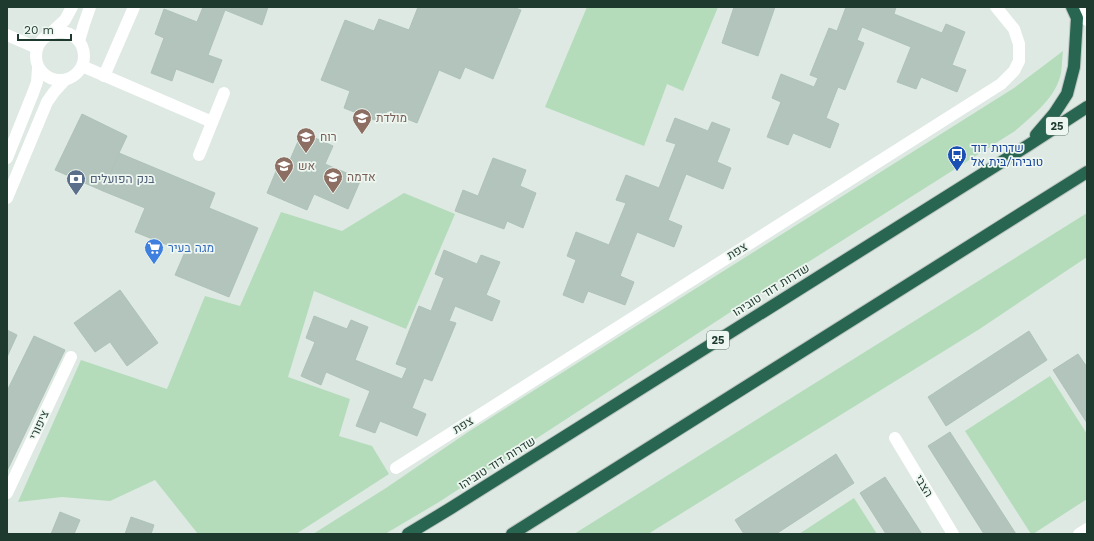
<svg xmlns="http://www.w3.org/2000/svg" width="1094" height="541" font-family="'Work Sans',Heebo,sans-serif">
  <rect width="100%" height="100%" fill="#dde9e2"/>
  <g fill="#b4dcba">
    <polygon points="587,7 718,7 683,91 667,84 644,146 545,107"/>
    <path d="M1063,51C1062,58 1062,66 1061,73C1056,98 1033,115 1015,131L783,278L439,502L385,534H313L386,488L468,432L1014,88Z"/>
    <polygon points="404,193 455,214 406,329 314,291 288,377 350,399 339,436 372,446 389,474 296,534 198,534 155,480 110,501 62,497 18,502 81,360 167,389 205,296 240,306 281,212 342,231"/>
    <polygon points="1087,213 1087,257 978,330 648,534 574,534"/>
    <polygon points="1050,376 1087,434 1087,499 1033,534 1031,534 965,431"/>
    <polygon points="854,498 877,534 799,534"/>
  </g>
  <g fill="#b2c4bb" stroke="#afc3b8">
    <polygon points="203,7 268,7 262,25 225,10 208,55 222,60 213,83 176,69 172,81 151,73 164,38 155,34 164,9 197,22"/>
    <polygon points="418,7 513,7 521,10 493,79 465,67 460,79 439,70 417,123 387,111 382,123 344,108 350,91 321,80 345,20 374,31 379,19 409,30"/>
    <polygon points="734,7 775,7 758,56 722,43"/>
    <polygon points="846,7 896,7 894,14 942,33 946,24 965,32 952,65 966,70 957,92 921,77 916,89 897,82 911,47 862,27 857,40 864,43 845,90 838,87 826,118 839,124 830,148 793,133 788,145 767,137 781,102 772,98 781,74 814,87 818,78 810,75 829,28 837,31"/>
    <polygon points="82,114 127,136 119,153 103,191 55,170"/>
    <polygon points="675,118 708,131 712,122 730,129 717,162 731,168 723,189 686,174 668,220 682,226 674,247 637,232 620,276 634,282 625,305 588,291 583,303 563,295 576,260 567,256 576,232 609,245 626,203 616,200 626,175 659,188 676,144 666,141"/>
    <polygon points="302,132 333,146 325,164 361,179 348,209 314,194 307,210 267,193 279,164 287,167"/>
    <polygon points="119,153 215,193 209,208 258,228 229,297 175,275 185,252 135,232 145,208 103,191"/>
    <polygon points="493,158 526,170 520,186 536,193 523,228 507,221 504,229 455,211 463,190 478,196"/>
    <polygon points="444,250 477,264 481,255 500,262 486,295 500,301 492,321 455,306 449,321 456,323 432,381 424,378 412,408 426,414 417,436 380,421 375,433 356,426 370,391 326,372 321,385 301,376 315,342 306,338 314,316 347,329 351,320 368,327 355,360 402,379 407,368 396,364 419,306 431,311 444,278 435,274"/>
    <polygon points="120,290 158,343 127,366 110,342 95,352 74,323"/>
    <polygon points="7,330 17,335 7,357"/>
    <polygon points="1029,331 1047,360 946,426 928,397"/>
    <polygon points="34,336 65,350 7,471 7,391"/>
    <polygon points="1078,354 1087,367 1087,423 1053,370"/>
    <polygon points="950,432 1016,534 984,534 928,446"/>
    <polygon points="836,454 854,483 776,534 744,534 735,520"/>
    <polygon points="885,477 922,534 886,534 860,493"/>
    <polygon points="60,512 80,520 74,534 51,534"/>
    <polygon points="131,517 154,525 151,534 125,534"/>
  </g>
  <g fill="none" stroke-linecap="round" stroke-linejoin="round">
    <g stroke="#bcc4c0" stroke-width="14">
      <g id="highway">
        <polyline points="1036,135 1054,114 1067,94 1074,67 1077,18 1072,7"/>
        <polyline points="408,534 451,508 1027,146 1087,107"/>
        <polyline points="512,534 1087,172"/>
      </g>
    </g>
    <g stroke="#fff" stroke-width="12">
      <polyline points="1077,7 1087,20"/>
      <circle cx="60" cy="56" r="24"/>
      <polyline points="51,33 65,20 72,7"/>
      <polyline points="7,35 37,48"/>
      <polyline points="79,41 84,24 90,7"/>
      <polyline points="82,66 212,122"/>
      <polyline points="104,76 134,7"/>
      <polyline points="199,155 224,93"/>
      <polyline points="7,158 33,93 37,82 38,68"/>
      <polyline points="7,198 47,102 54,92 65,80"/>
      <polyline points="895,438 953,534"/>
      <polyline points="396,468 1001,84 1014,71 1019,61 1019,44 1014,29 996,7"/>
      <polyline points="7,493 71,357"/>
      <polyline points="1079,534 1087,529"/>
    </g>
    <use href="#highway" stroke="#296651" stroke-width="12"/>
  </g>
  <defs>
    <g id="school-pin" transform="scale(1)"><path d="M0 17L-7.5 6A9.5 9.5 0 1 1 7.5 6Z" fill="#8d6e63" stroke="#edf6f0"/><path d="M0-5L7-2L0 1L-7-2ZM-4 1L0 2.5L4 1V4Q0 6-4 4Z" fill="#fff"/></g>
    <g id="bus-pin" transform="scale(1)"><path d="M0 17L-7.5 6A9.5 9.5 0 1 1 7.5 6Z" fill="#1a4fb4" stroke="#edf6f0"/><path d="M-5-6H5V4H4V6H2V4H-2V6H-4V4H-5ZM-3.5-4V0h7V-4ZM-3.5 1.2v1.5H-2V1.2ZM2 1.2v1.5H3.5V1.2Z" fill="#fff"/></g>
    <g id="bank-pin" transform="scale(1)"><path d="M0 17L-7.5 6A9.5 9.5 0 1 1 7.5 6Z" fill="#5c6f8a" stroke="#edf6f0"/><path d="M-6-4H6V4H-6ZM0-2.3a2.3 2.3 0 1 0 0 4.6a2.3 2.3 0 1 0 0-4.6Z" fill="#fff"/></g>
    <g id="supermarket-pin" transform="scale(1)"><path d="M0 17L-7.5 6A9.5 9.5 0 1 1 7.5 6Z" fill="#3f7fe0" stroke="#edf6f0"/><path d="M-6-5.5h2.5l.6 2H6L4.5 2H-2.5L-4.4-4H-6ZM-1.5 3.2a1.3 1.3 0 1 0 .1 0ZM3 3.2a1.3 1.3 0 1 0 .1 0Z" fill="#fff"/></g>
  </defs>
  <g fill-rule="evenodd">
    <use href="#school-pin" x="362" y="118"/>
    <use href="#school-pin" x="306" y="137"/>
    <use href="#bus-pin" x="957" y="155"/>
    <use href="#school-pin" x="284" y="166"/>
    <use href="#school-pin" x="333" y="177"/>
    <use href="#bank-pin" x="76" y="179"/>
    <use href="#supermarket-pin" x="154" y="248"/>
  </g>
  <g text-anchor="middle" stroke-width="3.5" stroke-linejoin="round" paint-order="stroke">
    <g fill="#edf6f0" stroke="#5c7268" stroke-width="1">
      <rect x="1046" y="117" width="22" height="18" rx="3"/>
      <rect x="707" y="331" width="22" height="18" rx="3"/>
    </g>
    <g font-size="11" font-weight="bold" fill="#1e392e">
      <text x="1057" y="130">25</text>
      <text x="718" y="344">25</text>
    </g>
    <g font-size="12" fill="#785e54" stroke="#edf6f0" text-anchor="start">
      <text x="376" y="122">מולדת</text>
      <text x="320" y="141">רוח</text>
      <text x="298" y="170">אש</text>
      <text x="347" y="181">אדמה</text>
    </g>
    <g font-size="12" fill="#164399" stroke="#edf6f0" text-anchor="start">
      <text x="971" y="152">שדרות דוד<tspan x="971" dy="14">טוביהו/בית אל</tspan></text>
    </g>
    <g font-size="12" fill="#4e5e75" stroke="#edf6f0" text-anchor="start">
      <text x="90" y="183">בנק הפועלים</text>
    </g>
    <g font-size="12" fill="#366cbe" stroke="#edf6f0" text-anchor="start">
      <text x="168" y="252">מגה בעיר</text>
    </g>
    <g font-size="12" fill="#1e392e" stroke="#edf6f0">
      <text transform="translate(737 251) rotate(-32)" y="4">צפת</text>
      <text transform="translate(771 290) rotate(-32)" y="4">שדרות דוד טוביהו</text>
      <text transform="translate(39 425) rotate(-65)" y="4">ציפורי</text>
      <text transform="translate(463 425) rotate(-32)" y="4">צפת</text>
      <text transform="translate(497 463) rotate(-32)" y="4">שדרות דוד טוביהו</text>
      <text transform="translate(924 486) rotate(59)" y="4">הצבי</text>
    </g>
  </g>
  <rect width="1094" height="541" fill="none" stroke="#1e392e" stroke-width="16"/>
  <path d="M18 34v6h53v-6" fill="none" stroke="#1e392e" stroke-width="2"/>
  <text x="24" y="34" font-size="12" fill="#1e392e" stroke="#edf6f0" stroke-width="3" paint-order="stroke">20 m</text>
</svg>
